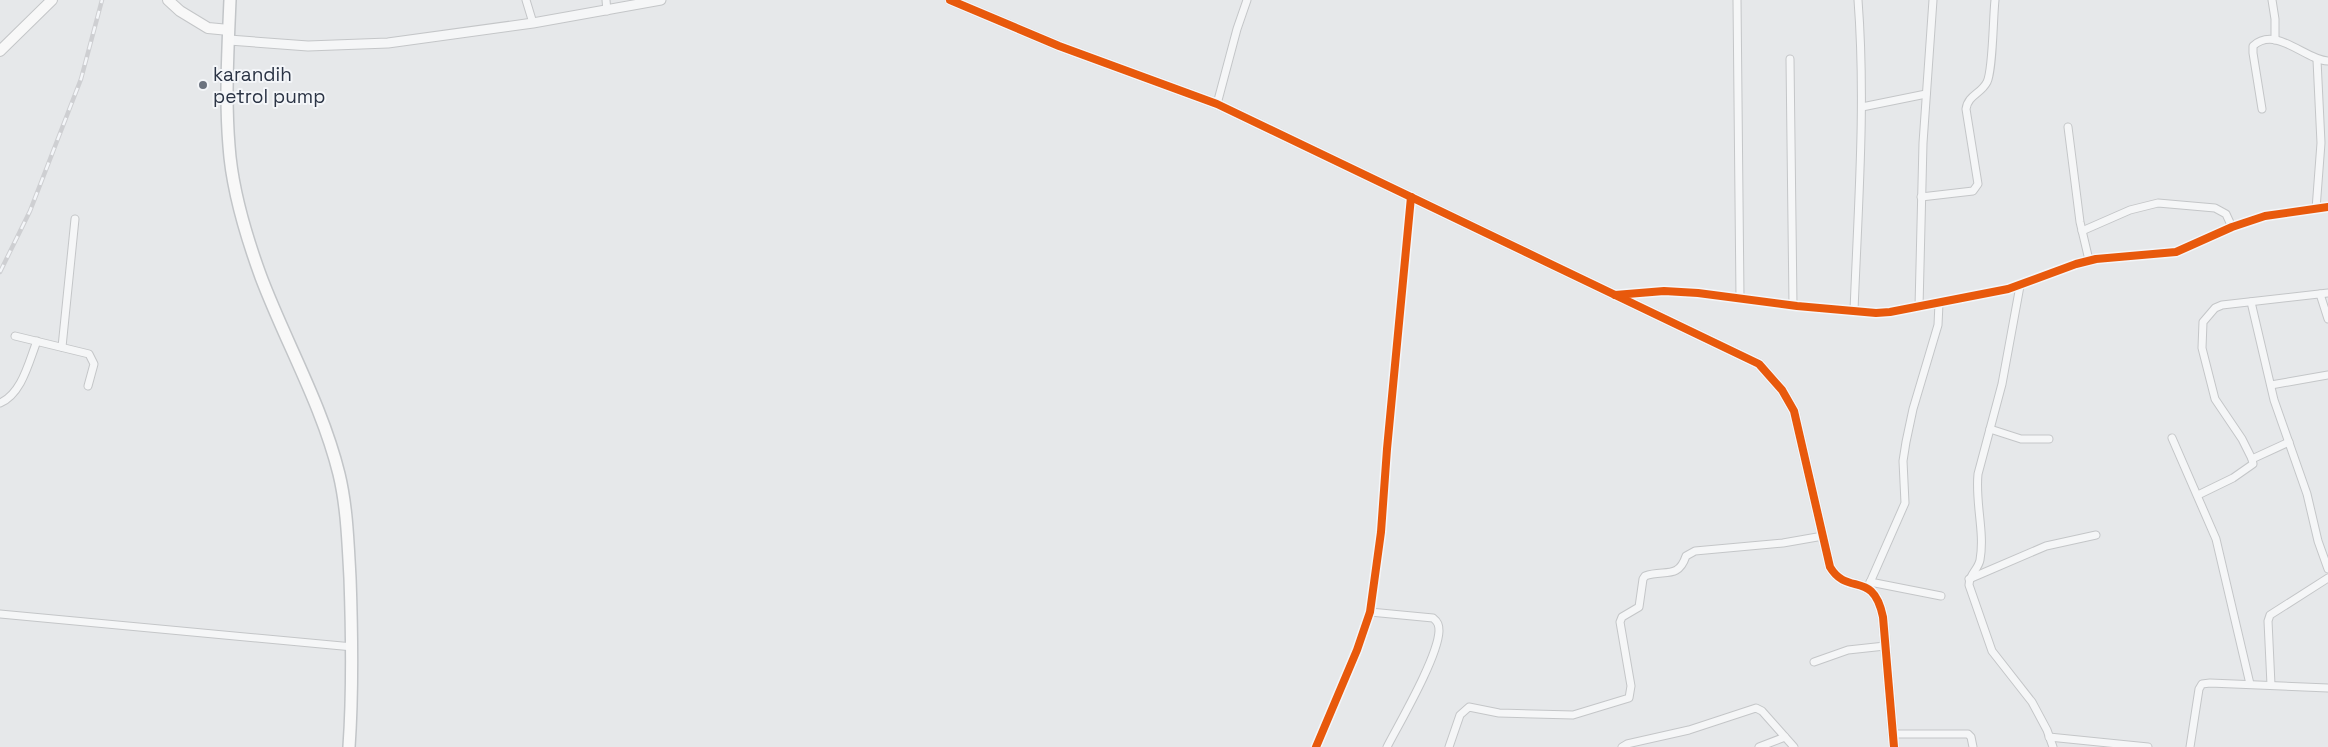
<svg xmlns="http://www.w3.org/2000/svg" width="2328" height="747" font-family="'Space Grotesk',sans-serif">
  <rect width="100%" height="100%" fill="#e6e8ea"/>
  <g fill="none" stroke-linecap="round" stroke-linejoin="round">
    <g stroke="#c4c6c8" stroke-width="9">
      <g id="minor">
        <polyline points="526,0 533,23"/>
        <polyline points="606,0 607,11"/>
        <polyline points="1737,0 1740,298"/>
        <polyline points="2272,0 2275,19 2275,40"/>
        <polyline points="1790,59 1793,305"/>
        <polyline points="1217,104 1237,29 1247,0"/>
        <polyline points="1862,107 1926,94"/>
        <path d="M2262,109L2253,53V46C2276,25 2305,60 2328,61"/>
        <polyline points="2068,127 2080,222 2089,260"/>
        <path d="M1921,197L1973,191L1978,184L1966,109C1968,95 1981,94 1987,82C1993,70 1993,17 1995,0"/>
        <polyline points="2316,209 2321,143 2317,60"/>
        <polyline points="2082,231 2130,210 2158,203 2215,208 2226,214 2232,227"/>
        <path d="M2020,286L2002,384L1978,474C1975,503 1985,532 1980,560C1978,570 1969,574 1969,585L1992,651L2032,702L2047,730L2053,747"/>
        <polyline points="2320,294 2328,319"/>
        <polyline points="1616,295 1664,291 1698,293 1797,306 1876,313 1890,312 2008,289 2076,264 2096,259 2176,252 2232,227 2265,216 2328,207"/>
        <polyline points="2251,302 2274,400 2307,494 2318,541 2328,569"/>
        <polyline points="1919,307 1923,143 1933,0"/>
        <path d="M1854,311C1858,207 1866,104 1858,0"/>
        <polyline points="15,336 89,354 94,364 88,386"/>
        <polyline points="62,347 75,219"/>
        <polyline points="2271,385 2328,375"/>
        <path d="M0,403C22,394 29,361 37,341"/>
        <polyline points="1990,429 2021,439 2049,439"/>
        <polyline points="2172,438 2216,539 2250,684"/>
        <polyline points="2252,459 2242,439 2215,399 2202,348 2203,322 2215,308 2222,305 2328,293"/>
        <polyline points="2198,495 2233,478 2253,464 2252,459 2289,442"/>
        <polyline points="1969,579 2046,546 2096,535"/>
        <polyline points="1870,582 1941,596"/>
        <polyline points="1868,587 1905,503 1903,461 1906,442 1913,409 1938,325 1939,303"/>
        <path d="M1370,612L1433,618C1438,622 1439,625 1439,631C1438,657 1400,722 1387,747"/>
        <polyline points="0,614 353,647"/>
        <polyline points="1814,662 1848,650 1885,646"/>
        <polyline points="2271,685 2268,621 2270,615 2328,578"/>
        <polyline points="1892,734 1968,734 1971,737 1973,747"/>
        <polyline points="2049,737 2148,747"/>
        <polyline points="1316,747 1357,650 1370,612 1381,532 1387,449 1411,197"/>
        <path d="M1449,747L1460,715L1469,707L1499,713L1573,715L1629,698L1631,686L1620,622L1622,617L1639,607L1643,579L1645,576C1664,569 1678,580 1686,556L1695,551L1783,543L1823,536"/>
        <polyline points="1622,747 1627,744 1689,730 1756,708 1762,711 1794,747"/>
        <polyline points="1759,747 1785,737"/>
        <polyline points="2190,747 2199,689 2202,684 2210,683 2328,688"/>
      </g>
    </g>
    <g stroke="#c4c6c8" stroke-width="11">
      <g id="tertiary">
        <path d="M950,0L1059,46L1217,104L1759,364L1782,390L1794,411L1830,567C1848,597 1873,569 1883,617L1894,747"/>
        <polyline points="229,40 308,46 388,43 533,23 661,0"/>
      </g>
    </g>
    <g stroke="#c4c6c8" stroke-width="12">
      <g id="secondary">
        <polyline points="168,0 180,11 208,28 229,30"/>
        <polyline points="0,51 52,0"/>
      </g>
    </g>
    <g stroke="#c2c5c8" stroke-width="14">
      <path id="primary" d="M230,0C228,48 225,98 229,146C232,191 246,236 261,277C286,343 322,405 339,474C347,507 348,543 350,578C352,634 353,690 349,747"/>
    </g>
    <use href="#minor" stroke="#f5f6f7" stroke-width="7"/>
    <use href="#tertiary" stroke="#f5f6f7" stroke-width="9"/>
    <use href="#secondary" stroke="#f8f8f8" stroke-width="10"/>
    <use href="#primary" stroke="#f8f8f8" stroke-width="11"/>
    <g stroke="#cecfd2" stroke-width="4.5">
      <polyline id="rail" points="0,272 30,211 81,79 102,0"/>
    </g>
    <use href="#rail" stroke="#f4f6f9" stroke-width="2.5" stroke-dasharray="8" stroke-linecap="butt"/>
    <g stroke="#f4f6f9" stroke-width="11">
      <g id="cycleway">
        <path d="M950,0L1059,46L1217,104L1759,364L1782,390L1794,411L1830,567C1848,597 1873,569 1883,617L1894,747"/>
        <polyline points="1615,295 1664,291 1698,293 1797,306 1876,313 1890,312 2008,289 2076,264 2096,259 2176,252 2232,227 2265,216 2328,207"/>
        <polyline points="1316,747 1357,650 1370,612 1381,532 1387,449 1411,197"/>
      </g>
    </g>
    <use href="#cycleway" stroke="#e8590c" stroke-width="8"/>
  </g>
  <circle fill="#6c737f" stroke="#f4f6f9" stroke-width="2" cx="203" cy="85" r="5"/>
  <g text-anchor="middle" stroke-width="4" stroke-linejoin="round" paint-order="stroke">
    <g font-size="19" fill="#2b3445" stroke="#f4f6f9" text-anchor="start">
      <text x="213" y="81">karandih<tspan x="213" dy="22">petrol pump</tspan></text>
    </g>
  </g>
</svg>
